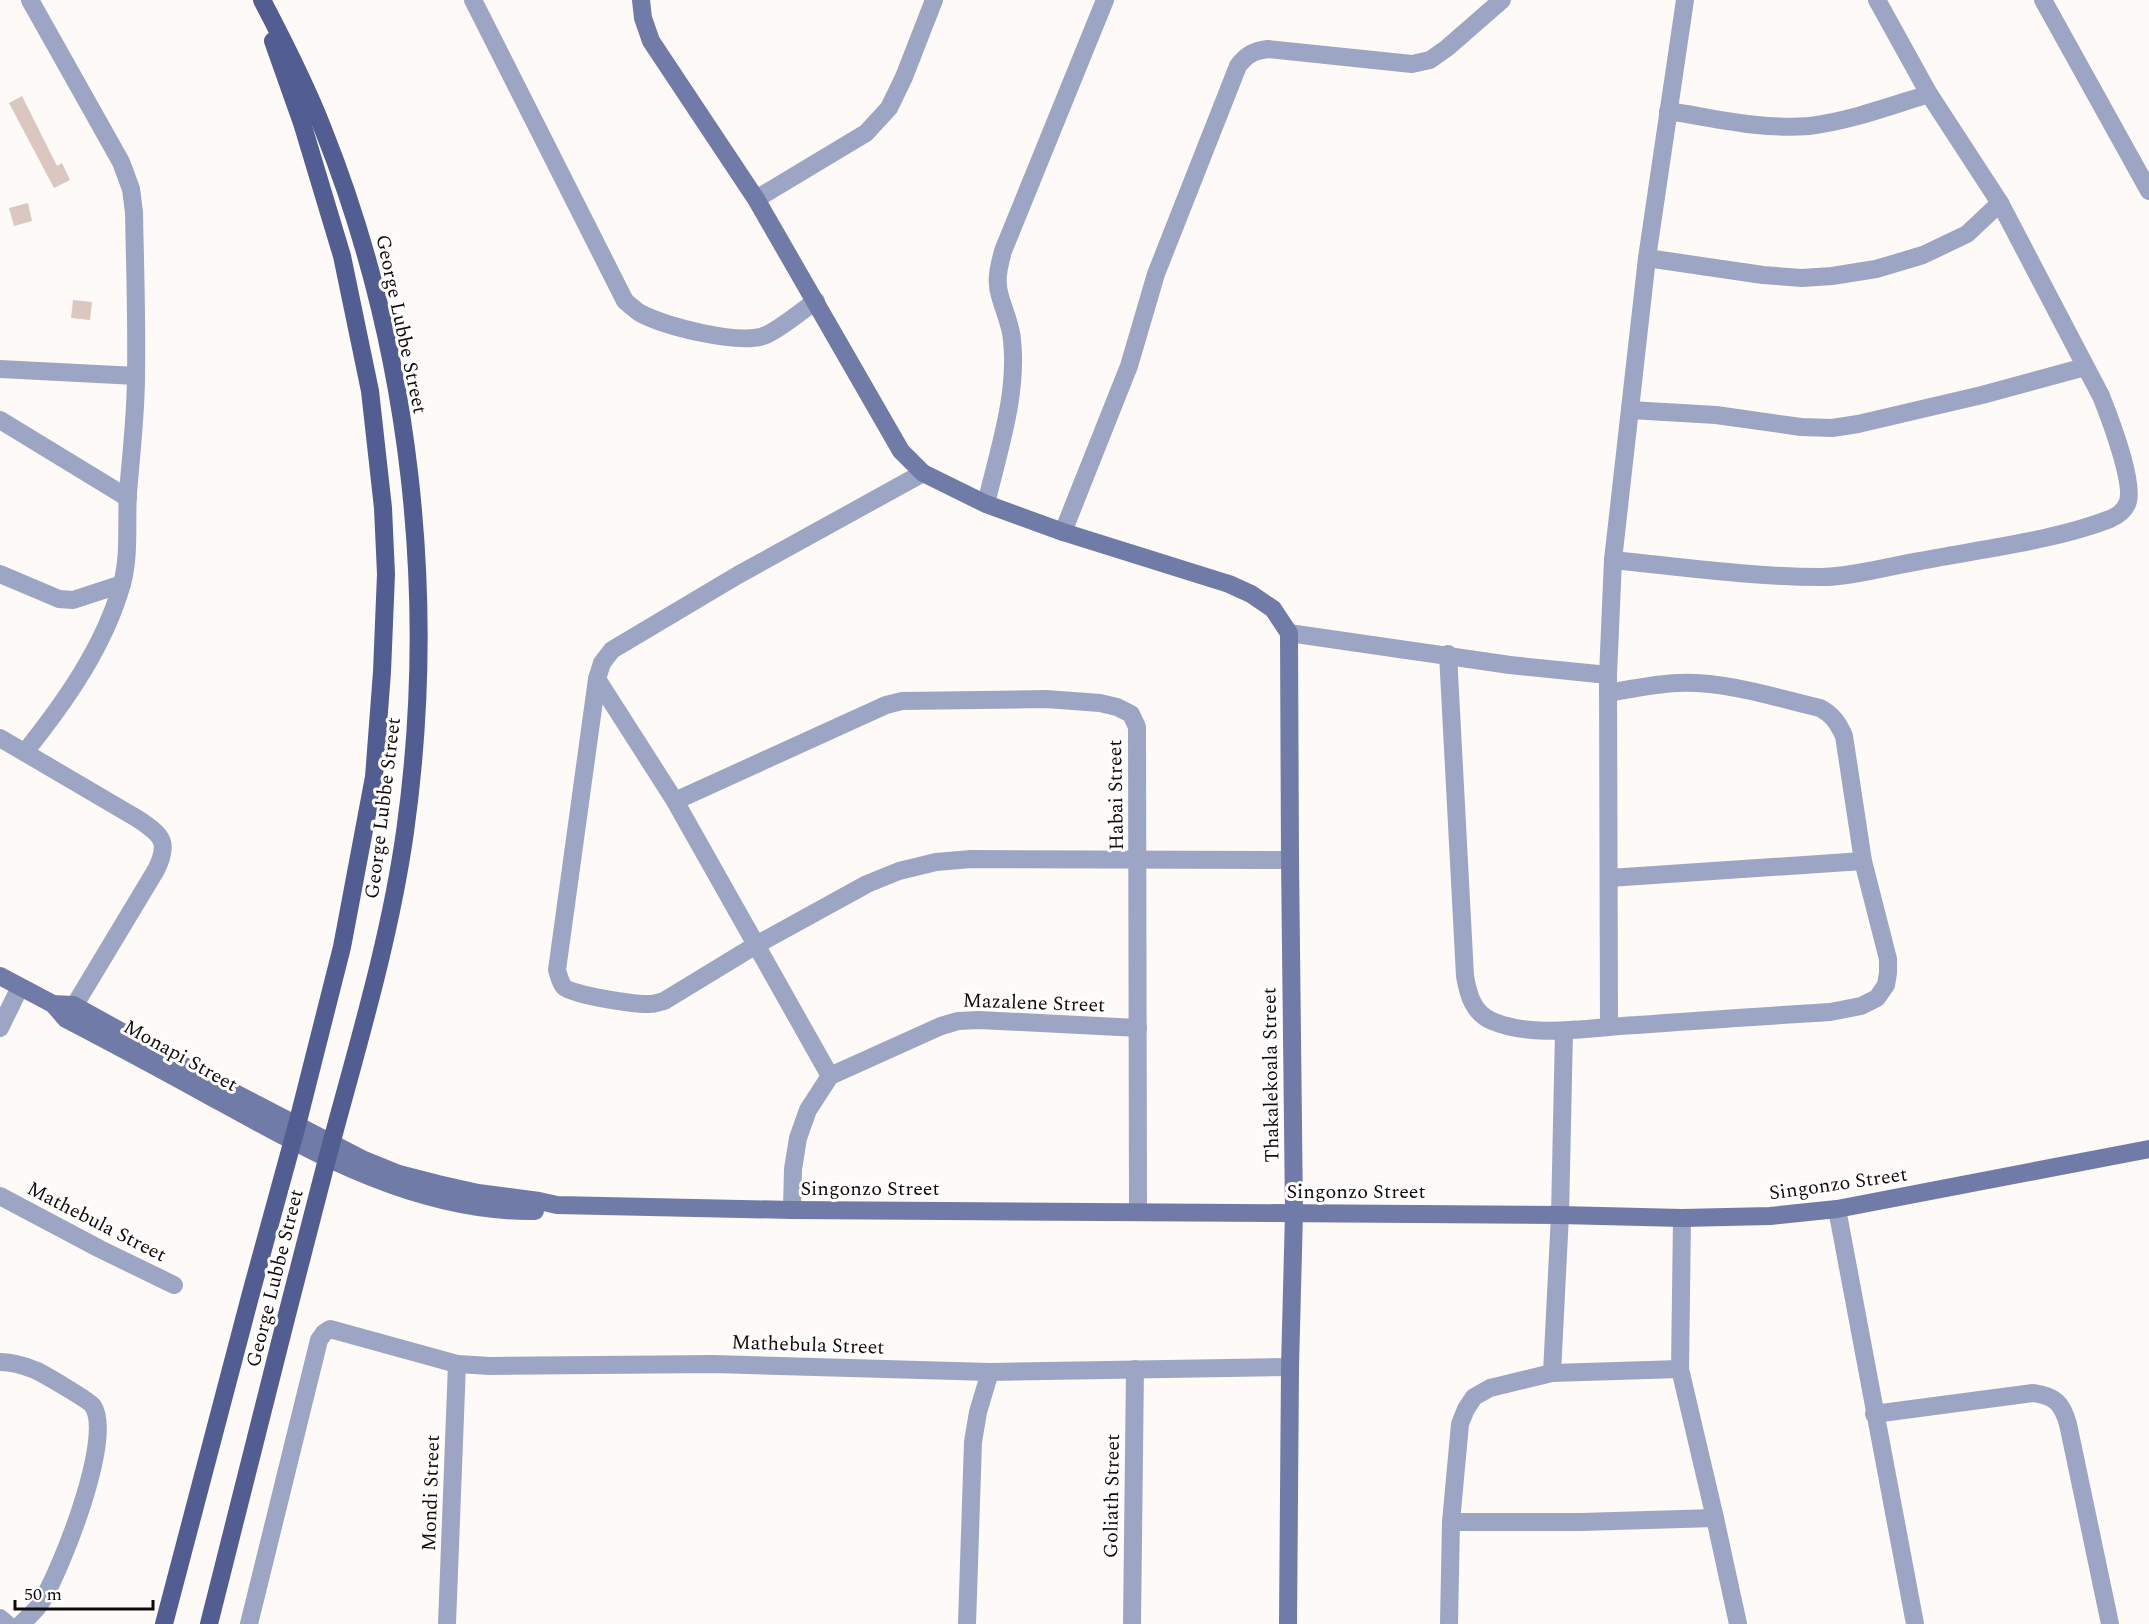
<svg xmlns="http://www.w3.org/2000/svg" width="2149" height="1624" font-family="Spectral,serif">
  <rect width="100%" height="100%" fill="#fdfaf8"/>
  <g fill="#dac8c0">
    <polygon points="22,96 57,166 62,163 70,180 54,188 9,103"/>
    <polygon points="28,203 32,221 14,226 9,208"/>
    <polygon points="73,300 92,302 90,320 71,318"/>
  </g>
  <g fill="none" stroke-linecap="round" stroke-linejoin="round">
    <g stroke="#9da5c4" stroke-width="18">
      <path d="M473,0L625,301C630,305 635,310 640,313C664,326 740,346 766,335C782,328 801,311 816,301"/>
      <polyline points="2043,0 2149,191"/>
      <path d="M1668,111C1714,118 1762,130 1809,126C1850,121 1890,106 1929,94"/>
      <polyline points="756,199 866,133 889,108 904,77 934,0"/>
      <polyline points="1647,258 1763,275 1802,278 1832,276 1876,269 1923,255 1967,234 2000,203"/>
      <polyline points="0,369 136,376"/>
      <polyline points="1630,410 1716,415 1801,427 1832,428 1858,424 1982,395 2085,367"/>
      <polyline points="0,420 128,498"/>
      <path d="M923,473L738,575L612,650L602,663L597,679L557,970C559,976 560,982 564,987C572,995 637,1005 650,1004C655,1004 659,1002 664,1001L756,945L867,884L899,871L936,862L971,859L1290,860"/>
      <path d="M986,504C998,452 1018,395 1012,340C1011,325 1004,311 1000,296C995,281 999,266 1003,251L1105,0"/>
      <path d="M1063,532L1129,366L1156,274L1238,66C1247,54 1254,51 1268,49L1412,64L1430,60L1447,48L1502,0"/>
      <path d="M1613,560C1682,567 1752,577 1821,577C1851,577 1890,566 1920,561C1981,549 2053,541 2110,519C2117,516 2124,511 2127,504C2136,486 2109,416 2101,396L2000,203L1929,94L1877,0"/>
      <polyline points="0,574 59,599 73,600 122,584"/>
      <polyline points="1289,633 1510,665 1608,675"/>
      <path d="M1448,654L1465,976C1468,994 1473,1013 1492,1021C1534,1039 1592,1027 1637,1025C1701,1020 1766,1016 1830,1012L1861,1006L1877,998L1886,985L1888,973V959L1863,861L1844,736C1838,723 1833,715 1820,708C1774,697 1725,681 1678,683C1654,684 1631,689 1608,693"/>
      <polyline points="597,679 675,801 830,1076"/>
      <path d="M0,738L138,819C162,835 170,842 156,870L67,1018"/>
      <path d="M25,752C65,702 104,647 122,584C130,554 126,524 128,493C131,454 136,415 136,375C137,321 135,266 134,212L131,189L121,162L30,0"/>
      <polyline points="675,801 886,705 902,701 1046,699 1100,703 1117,707 1131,714 1137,727 1138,1212"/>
      <polyline points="1609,878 1863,861"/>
      <polyline points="1609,1026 1608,675 1613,560 1647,258 1685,0"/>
      <polyline points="0,1028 20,987"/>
      <polyline points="0,1196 100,1249 174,1285"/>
      <polyline points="1837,1209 1915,1624"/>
      <polyline points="792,1210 793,1169 798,1138 808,1110 830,1076 941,1026 958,1021 979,1020 1138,1028"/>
      <polyline points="1682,1218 1680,1369 1715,1518 1738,1624"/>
      <path d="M0,1362C12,1362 25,1366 35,1370C44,1374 90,1401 93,1406C114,1438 61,1569 42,1601C37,1610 28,1617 21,1624"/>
      <polyline points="1552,1373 1560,1215 1564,1031"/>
      <path d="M1874,1414L2033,1393C2055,1396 2062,1403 2068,1424L2110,1624"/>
      <polyline points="1451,1522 1581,1522 1715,1518"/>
      <polyline points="0,1618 7,1624"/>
      <polyline points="249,1624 319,1340 324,1333 330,1329 457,1364 490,1366 714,1364 990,1372 1290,1367"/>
      <polyline points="447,1624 457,1364"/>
      <polyline points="967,1624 973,1442 978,1412 990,1372"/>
      <polyline points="1132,1624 1135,1369"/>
      <polyline points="1449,1624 1451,1522 1460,1424 1466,1409 1474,1397 1490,1388 1552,1373 1680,1369"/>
    </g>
    <g stroke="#717ba7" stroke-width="18">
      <polyline points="641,0 643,18 651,41 756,199 901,451 923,473 986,504 1063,532 1229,584 1251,594 1273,609 1289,633 1290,860 1294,1213 1290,1367 1288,1624"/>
      <polyline points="0,976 53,1004 73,1005 202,1076 362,1159 399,1174 438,1184 478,1193 539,1201 557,1205 792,1210 1560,1215 1682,1218 1770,1216 1837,1209 2149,1149"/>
      <path d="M53,1004L66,1019C116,1045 166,1072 215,1099C313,1153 419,1213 535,1211"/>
    </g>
    <g stroke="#525d92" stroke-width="18">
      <polyline points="164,1624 251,1293 297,1125 342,947 374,777 382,672 386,574 383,508 370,391 342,256 302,123 273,41"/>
      <path d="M209,1624C248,1472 285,1319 325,1167C354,1057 389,945 405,832C438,597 411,350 323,129C306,85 284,42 262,0"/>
    </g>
  </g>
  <g text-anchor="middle" stroke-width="6" stroke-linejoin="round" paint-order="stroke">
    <g font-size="20" fill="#110b09" stroke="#fff">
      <text transform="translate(402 324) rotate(78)" y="7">George Lubbe Street</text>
      <text transform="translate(1115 795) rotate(-91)" y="7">Habai Street</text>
      <text transform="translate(382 808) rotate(-83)" y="7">George Lubbe Street</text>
      <text transform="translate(1034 1002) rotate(2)" y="7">Mazalene Street</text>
      <text transform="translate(181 1055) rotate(29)" y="7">Monapi Street</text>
      <text transform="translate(1270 1075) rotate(-91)" y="7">Thakalekoala Street</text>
      <text transform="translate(1838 1183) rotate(-8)" y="7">Singonzo Street</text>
      <text x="870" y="1195">Singonzo Street</text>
      <text x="1356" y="1198">Singonzo Street</text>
      <text transform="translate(97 1221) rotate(27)" y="7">Mathebula Street</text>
      <text transform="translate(274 1278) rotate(-76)" y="7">George Lubbe Street</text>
      <text transform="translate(808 1344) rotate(2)" y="7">Mathebula Street</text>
      <text transform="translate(430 1493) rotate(-88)" y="7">Mondi Street</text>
      <text transform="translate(1111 1496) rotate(-89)" y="7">Goliath Street</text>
    </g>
  </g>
  <path d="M15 1600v9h138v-9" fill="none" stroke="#110b09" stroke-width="3"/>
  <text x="24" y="1600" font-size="18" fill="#110b09" stroke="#ffffff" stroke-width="4.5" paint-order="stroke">50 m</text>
</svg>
